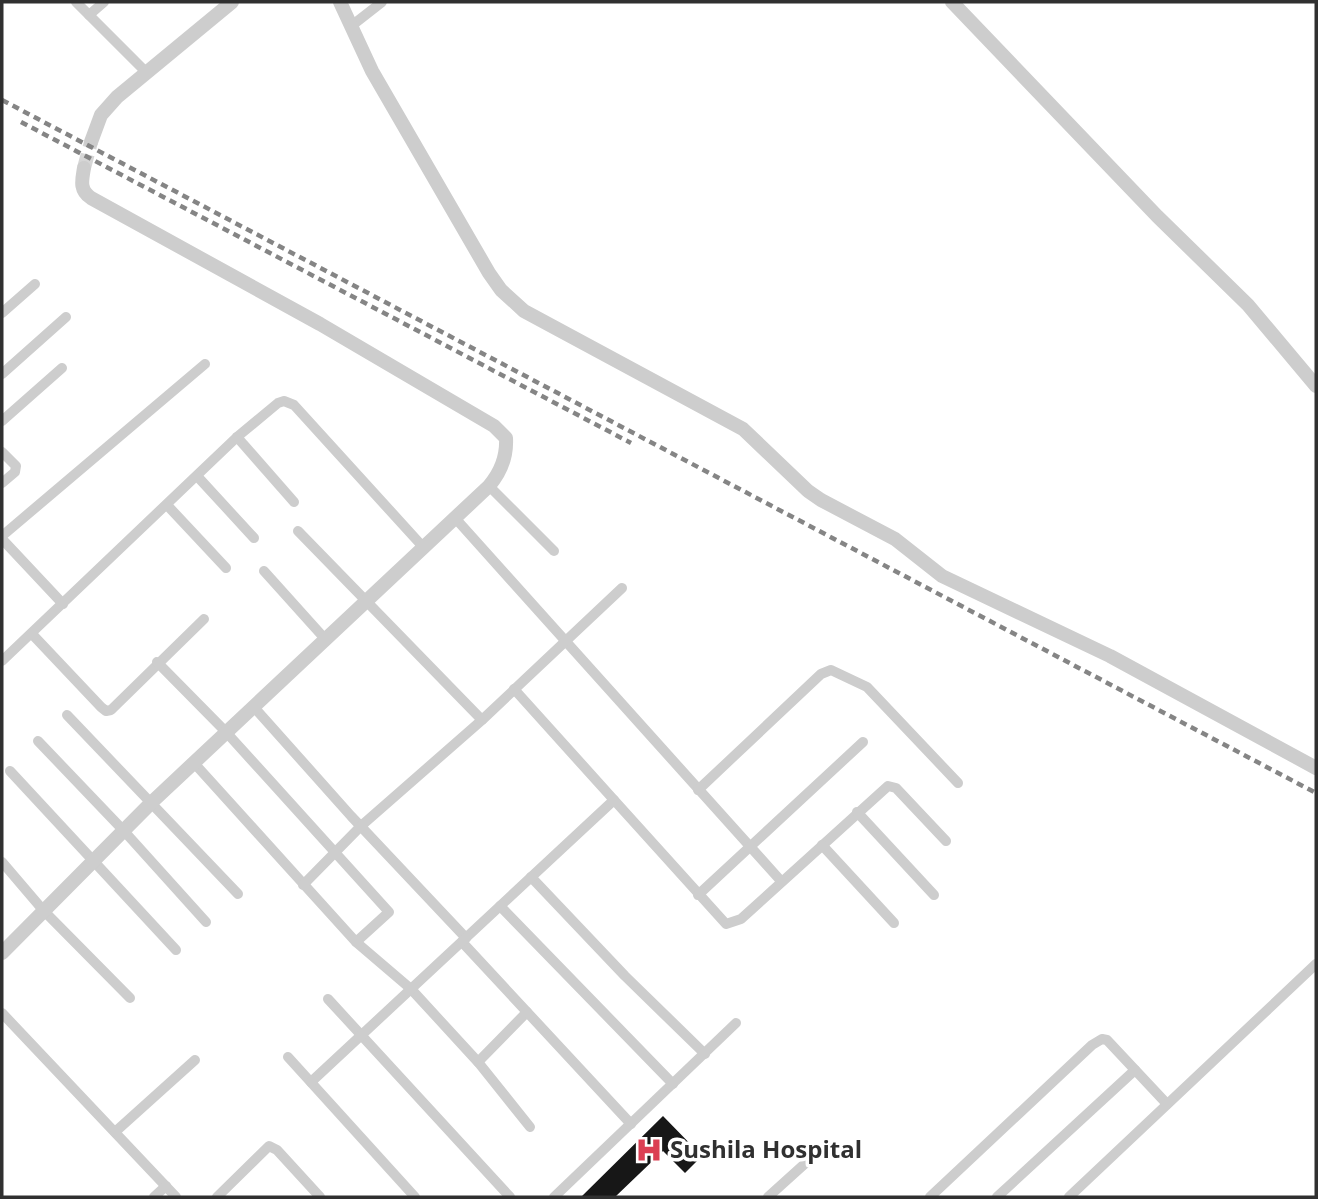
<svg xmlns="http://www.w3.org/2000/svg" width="1318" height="1199" font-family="'Open Sans',sans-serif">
  <rect width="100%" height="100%" fill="#fff"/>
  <polygon fill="#171717" points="663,1116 702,1156 685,1173 663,1151 615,1197 581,1197"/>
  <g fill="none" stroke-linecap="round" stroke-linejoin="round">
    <polyline stroke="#d6d6d6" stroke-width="14" stroke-dasharray="14 7" stroke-linecap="butt" points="84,168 91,142"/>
    <g stroke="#cdcdcd" stroke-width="10">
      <polyline points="76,2 147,73"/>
      <polyline points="89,15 104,2"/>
      <polyline points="350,27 382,2"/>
      <polyline points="2,313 35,284"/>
      <polyline points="2,374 66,317"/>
      <polyline points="2,421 62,368"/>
      <polyline points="237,437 294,502"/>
      <polyline points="2,452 16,466 15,472 2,483"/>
      <polyline points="197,476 254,538"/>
      <polyline points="489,486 554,551"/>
      <polyline points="167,505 226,568"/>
      <polyline points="456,519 781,881"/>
      <polyline points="298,531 482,720"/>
      <polyline points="2,536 205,364"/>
      <polyline points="2,539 63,604"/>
      <polyline points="264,571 326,640"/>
      <polyline points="32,634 101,707 106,711 111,710 204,619"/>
      <polyline points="2,661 237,437 278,403 284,401 294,405 424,548"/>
      <polyline points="157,662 226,732 389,912 356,942"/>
      <polyline points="253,706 351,816 466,938"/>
      <polyline points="67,715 238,894"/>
      <polyline points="38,741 124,831 206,922"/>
      <polyline points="194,763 356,942 411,989 478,1062 527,1012"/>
      <polyline points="10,771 176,950"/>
      <polyline points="698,790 821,674 831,670 867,687 958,783"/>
      <polyline points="614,800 726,924 741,919 888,786 896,788 946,841"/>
      <polyline points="857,812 934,895"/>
      <polyline points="822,845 894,923"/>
      <polyline points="2,862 43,910 130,998"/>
      <polyline points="531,877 625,976 705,1054"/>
      <polyline points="303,885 361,826 482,720 622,588"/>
      <polyline points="698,895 863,742"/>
      <polyline points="500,906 673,1084"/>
      <polyline points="462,942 631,1124"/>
      <polyline points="328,999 510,1197"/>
      <polyline points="2,1013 176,1197"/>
      <polyline points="288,1057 415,1197"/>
      <polyline points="478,1062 530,1127"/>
      <polyline points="311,1082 614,800 514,689"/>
      <polyline points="115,1132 195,1060"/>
      <polyline points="154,1197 166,1186"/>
      <polyline points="217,1197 269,1146 277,1150 320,1197"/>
      <polyline points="554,1197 736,1023"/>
      <polyline points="768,1197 809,1160"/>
      <polyline points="930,1197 1092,1045 1102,1039 1107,1040 1167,1104"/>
      <polyline points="997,1197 1135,1070"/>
      <polyline points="1069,1197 1316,964"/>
    </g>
    <g stroke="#cdcdcd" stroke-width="14">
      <polyline points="340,2 372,71 489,273 501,290 524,311 743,429 808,491 821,500 895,539 942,576 1110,656 1316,768"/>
      <polyline points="952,2 1157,216 1248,305 1316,386"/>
      <polyline points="91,142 101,115 117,97 232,2"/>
      <path d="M2,953L152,802L489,486C501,472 507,456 506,438L494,426L320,324L91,198C79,190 82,180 84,168"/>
    </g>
    <g stroke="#858585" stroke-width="4.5" stroke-dasharray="7 5" stroke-linecap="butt">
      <polyline points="2,100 1316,793"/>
      <polyline points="21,122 631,443"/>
    </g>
  </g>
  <defs>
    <g id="hospital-bare" transform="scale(2.1)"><path d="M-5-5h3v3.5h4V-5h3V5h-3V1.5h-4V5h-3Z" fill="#db3e53" stroke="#fff" stroke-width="2.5" paint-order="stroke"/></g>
  </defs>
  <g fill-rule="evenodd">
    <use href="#hospital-bare" x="649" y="1150"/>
  </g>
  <g text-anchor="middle" stroke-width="7" stroke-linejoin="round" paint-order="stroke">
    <g font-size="24" font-weight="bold" fill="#303030" stroke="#fff" text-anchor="start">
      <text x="670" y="1158">Sushila Hospital</text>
    </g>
  </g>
  <rect width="1318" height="1199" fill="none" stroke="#303030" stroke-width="7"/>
</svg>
